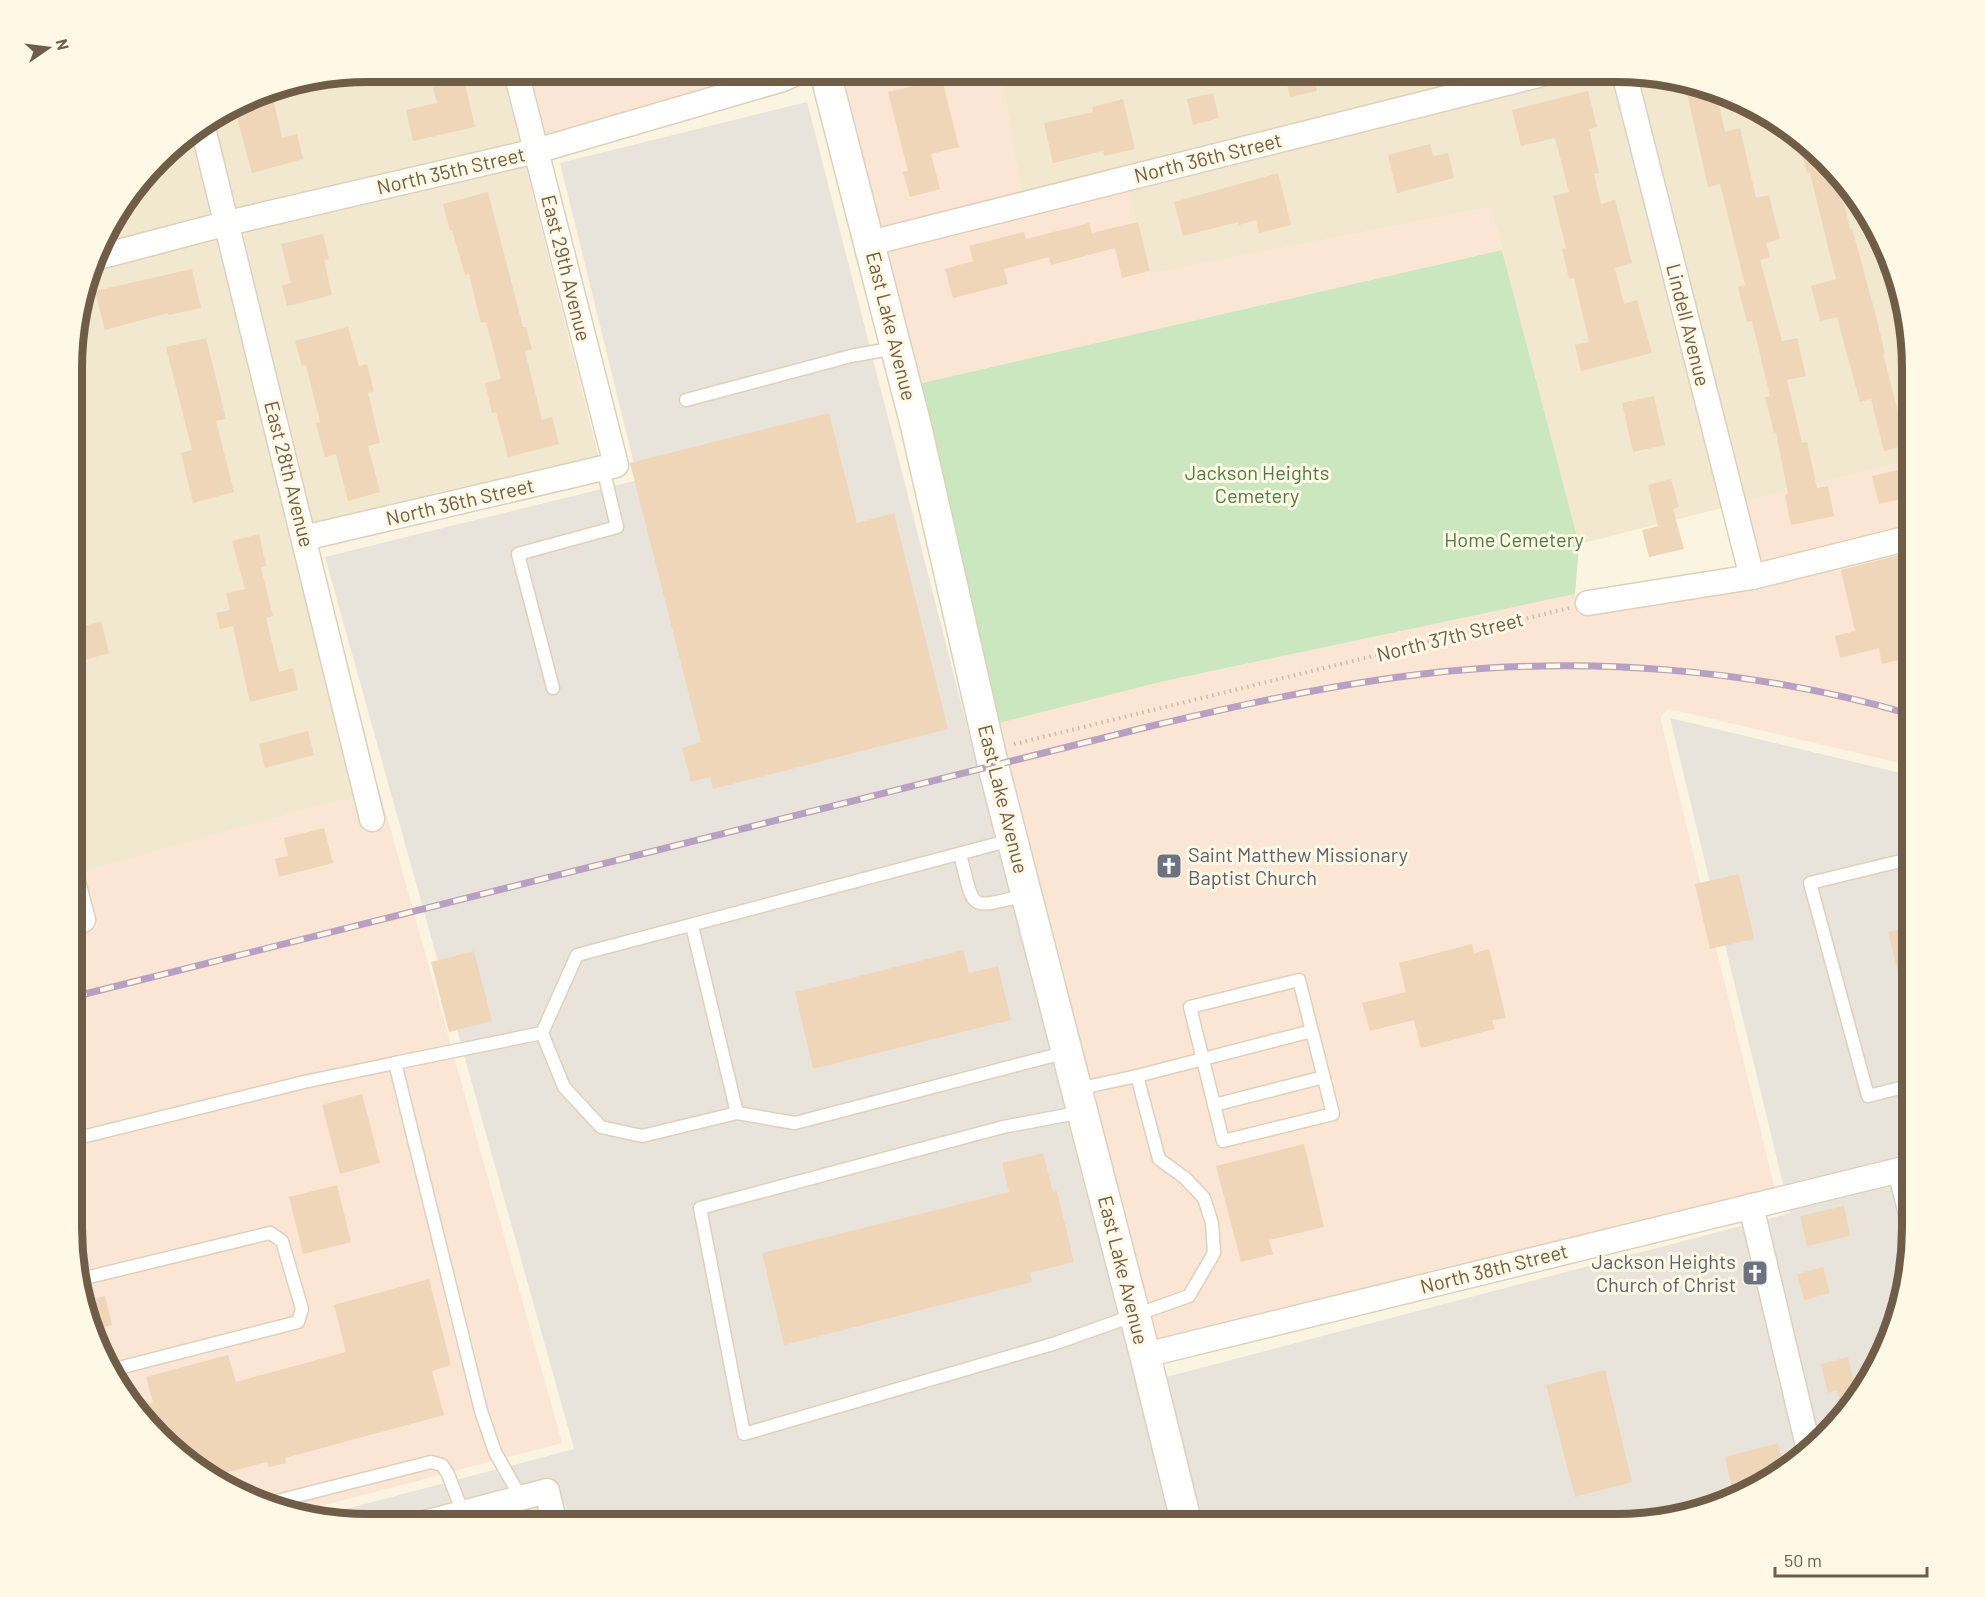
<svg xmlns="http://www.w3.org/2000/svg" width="1985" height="1597" font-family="Barlow,sans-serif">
  <rect width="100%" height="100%" fill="#fbf4e0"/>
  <g fill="#f2e7cf">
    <polygon points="369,72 502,72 520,144 236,210 214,122 273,88"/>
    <polygon points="1001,72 1503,73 1021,194"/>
    <polygon points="1589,73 1612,73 1722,508 1579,544 1491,207 1150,274 1128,188"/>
    <polygon points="1636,73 1730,95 1812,146 1883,238 1893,266 1907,321 1913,369 1913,459 1745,502"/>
    <polygon points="193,134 214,215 103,245 112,221 173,145"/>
    <polygon points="525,164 599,458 434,493 434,497 313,525 241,230"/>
    <polygon points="219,236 354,796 83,872 74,835 75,330 95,269"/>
  </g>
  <g fill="#fbe5d4">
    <polygon points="528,72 792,72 545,138"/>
    <polygon points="837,72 1001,72 1021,194 879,230"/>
    <polygon points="1128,188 1150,274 1491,207 1502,250 918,384 884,250"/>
    <polygon points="1913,459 1913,526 1761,564 1745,502"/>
    <polygon points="1913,548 1913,766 1674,710 1668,710 1661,716 1661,721 1775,1190 1154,1342 995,724 1160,682 1575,594 1578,615 1743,589"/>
    <polygon points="379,788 562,1443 298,1512 255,1502 173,1451 103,1360 73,1248 73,930 74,933 97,927 83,872 354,796 363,832 385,827 377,789"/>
  </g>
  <polygon fill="#e9e4db" points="807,102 1136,1385 1790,1213 1670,718 1913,776 1912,1248 1890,1342 1839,1424 1781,1475 1730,1502 1616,1525 350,1524 316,1517 574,1449 325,557 638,480 560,163"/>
  <polygon fill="#cae7bf" points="1502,250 1579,544 1575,594 1160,682 995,724 918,384"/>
  <g fill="#efd6b9">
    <polygon points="1284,72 1313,72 1317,91 1290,97"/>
    <polygon points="942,79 959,147 931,154 940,189 910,197 903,172 908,171 888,92"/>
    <polygon points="464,80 475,127 413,141 406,110 437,103 433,87"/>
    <polygon points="1685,84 1716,91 1725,132 1740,128 1756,198 1769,195 1780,239 1766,243 1770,257 1760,260 1782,341 1797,338 1806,376 1787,380 1802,443 1807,442 1817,488 1828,486 1834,516 1791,525 1785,495 1788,494 1776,432 1774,433 1765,397 1770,396 1752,321 1747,322 1738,287 1745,285 1720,184 1708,187"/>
    <polygon points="271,89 282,138 297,134 303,159 252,173 235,110"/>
    <polygon points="1588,91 1597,127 1589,129 1599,173 1594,174 1601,204 1615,200 1632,263 1615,268 1624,304 1637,300 1652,353 1581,371 1575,345 1589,342 1574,278 1569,279 1562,249 1566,248 1553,196 1569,192 1555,138 1521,146 1512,110"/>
    <polygon points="1213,93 1219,118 1193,125 1187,99"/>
    <polygon points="1123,99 1135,149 1104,156 1103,151 1053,163 1044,123 1093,112 1092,107"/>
    <polygon points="1798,137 1812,146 1839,182 1850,229 1852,228 1877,320 1885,354 1883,354 1898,412 1903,411 1911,444 1884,451 1871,399 1860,402 1837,317 1820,321 1811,286 1836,279 1810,173 1807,173"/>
    <polygon points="1430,144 1433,156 1448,153 1454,178 1397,193 1388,155"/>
    <polygon points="1278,173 1291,225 1259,233 1256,220 1239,225 1238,222 1183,236 1174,202"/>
    <polygon points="488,192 523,327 526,327 532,349 525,351 542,420 552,417 559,444 508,457 496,412 492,413 485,383 501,379 486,322 481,323 469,274 465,275 452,230 450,231 443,204"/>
    <polygon points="1138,222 1150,271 1122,278 1115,248 1051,265 1049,257 1004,269 1008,284 953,298 945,269 973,261 969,246 1024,232 1026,239 1089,223 1092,233"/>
    <polygon points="323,234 329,259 324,260 332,295 287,306 282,285 291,283 281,244"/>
    <polygon points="192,269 201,308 169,315 168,313 105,330 95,291"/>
    <polygon points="348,327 359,366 367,364 374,391 368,393 380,443 368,446 380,492 348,501 336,454 325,457 316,423 320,422 306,365 302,366 295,341"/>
    <polygon points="206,338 226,419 216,421 234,492 193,503 181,453 192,450 166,347"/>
    <polygon points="1654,396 1665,445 1633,452 1622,403"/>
    <polygon points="829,413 857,523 894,513 948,729 713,789 710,777 691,782 682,748 701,742 630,463"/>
    <polygon points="1898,470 1905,498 1879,504 1872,476"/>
    <polygon points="1671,479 1679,507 1673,509 1684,549 1649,557 1642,530 1658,526 1648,485"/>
    <polygon points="259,534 266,566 261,568 273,616 266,618 279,672 293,668 298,690 250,702 233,626 220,629 216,613 230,610 226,593 245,589 232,541"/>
    <polygon points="1903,554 1913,596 1913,657 1882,664 1879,648 1840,658 1835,636 1855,631 1841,570"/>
    <polygon points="101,621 109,653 74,663 74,629"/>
    <polygon points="308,731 314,755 265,768 259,744"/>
    <polygon points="324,828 333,863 279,877 275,859 288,856 284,838"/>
    <polygon points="1739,874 1754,939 1710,949 1695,884"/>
    <polygon points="1913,926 1913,1008 1907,1008 1888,932"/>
    <polygon points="1472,944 1474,953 1489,949 1506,1018 1492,1020 1495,1029 1421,1048 1414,1020 1370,1031 1362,1003 1406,992 1399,963"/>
    <polygon points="963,950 969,973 998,966 1011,1020 813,1069 795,992"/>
    <polygon points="474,951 492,1021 449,1032 431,962"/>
    <polygon points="362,1094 380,1163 340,1174 322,1105"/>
    <polygon points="1304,1144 1324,1227 1269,1240 1273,1254 1241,1262 1216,1166"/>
    <polygon points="1043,1153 1053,1192 1057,1191 1074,1262 1030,1273 1032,1282 784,1345 762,1253 1009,1192 1002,1163"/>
    <polygon points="337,1185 351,1242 303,1254 289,1197"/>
    <polygon points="1844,1206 1850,1236 1807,1246 1800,1216"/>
    <polygon points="1823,1267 1830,1293 1804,1300 1797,1274"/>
    <polygon points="429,1279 451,1365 432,1371 444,1415 285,1458 286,1463 269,1467 267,1462 213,1476 173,1451 139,1407 153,1402 146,1377 228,1355 236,1382 346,1352 334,1305"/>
    <polygon points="105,1296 112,1325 95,1330 87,1301"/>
    <polygon points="1848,1357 1857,1395 1844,1417 1837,1390 1828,1393 1821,1364"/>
    <polygon points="1605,1370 1632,1482 1575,1497 1546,1385"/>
    <polygon points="1778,1443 1785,1471 1732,1487 1725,1457"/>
  </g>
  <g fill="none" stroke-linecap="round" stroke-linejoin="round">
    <g stroke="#ded1bc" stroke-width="15">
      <g id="service">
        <polyline points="686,400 851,356 895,348"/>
        <polyline points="553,688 518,554 617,527 603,468"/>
        <path d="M960,854C975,912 967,909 1026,895"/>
        <polyline points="692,926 737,1113"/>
        <polyline points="542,1033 564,1087 601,1127 642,1136 737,1113 795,1123 1067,1052"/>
        <polyline points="395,1063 542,1033 577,955 1011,840"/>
        <polyline points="1137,1076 1312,1031 1299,980 1190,1007 1223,1141 1333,1114 1312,1031"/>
        <polyline points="1912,1085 1868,1096 1810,883 1913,858"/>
        <polyline points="1077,1089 1137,1076 1159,1159 1185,1178 1204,1198 1212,1223 1214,1253 1189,1296 1056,1343 744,1434 700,1208 1003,1127 1082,1112"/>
        <polyline points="1214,1105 1324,1077"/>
        <polyline points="73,1136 82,1137 304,1082 395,1063 481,1411 495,1452 521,1498"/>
        <polyline points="81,1279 270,1233 282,1241 302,1309 298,1322 111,1370"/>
        <polyline points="265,1504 431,1462 442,1465 448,1474 463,1513"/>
      </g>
    </g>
    <g stroke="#ded1bc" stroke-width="27">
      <g id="minor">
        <polyline points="1624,73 1752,577"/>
        <polyline points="203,128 372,819"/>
        <polyline points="870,243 1546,73"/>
        <polyline points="99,257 228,223 536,151 783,79 798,72"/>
        <polyline points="304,538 616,465 516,72"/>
        <polyline points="1588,603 1752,577 1913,537"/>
        <polyline points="73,882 83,920"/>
        <polyline points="1900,1170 1912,1218"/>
        <polyline points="1751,1206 1809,1450"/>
        <polyline points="1145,1355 1912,1167"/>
        <polyline points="420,1524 547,1491 555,1524"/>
      </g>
    </g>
    <g stroke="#ded1bc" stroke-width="33">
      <polyline id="tertiary" points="825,72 916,426 993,765 1145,1355 1187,1525"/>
    </g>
    <polyline stroke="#d3ba9c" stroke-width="4" stroke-dasharray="1.5 4.5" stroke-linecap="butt" points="1014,744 1569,608"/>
    <use href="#service" stroke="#fff" stroke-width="12"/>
    <use href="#minor" stroke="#fff" stroke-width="24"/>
    <use href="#tertiary" stroke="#fff" stroke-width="30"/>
    <g stroke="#b8a0c3" stroke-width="7">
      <path id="rail" d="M73,997L1143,728C1235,706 1329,685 1423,674C1586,655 1756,669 1913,715"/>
    </g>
    <use href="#rail" stroke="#fef8e5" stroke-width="4.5" stroke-dasharray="14" stroke-linecap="butt"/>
  </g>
  <defs>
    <g id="church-square" transform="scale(1.35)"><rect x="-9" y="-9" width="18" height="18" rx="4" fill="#6b7280" stroke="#fef8e5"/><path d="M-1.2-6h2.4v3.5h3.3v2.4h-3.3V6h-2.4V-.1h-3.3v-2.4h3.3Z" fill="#fff"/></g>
  </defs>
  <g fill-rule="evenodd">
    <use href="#church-square" x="1169" y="866"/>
    <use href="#church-square" x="1755" y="1273"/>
  </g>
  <g text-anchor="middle" stroke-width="6" stroke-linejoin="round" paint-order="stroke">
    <g font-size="20" fill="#705d48" stroke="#fef8e5">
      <text transform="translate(1208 158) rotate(-14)" y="7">North 36th Street</text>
      <text transform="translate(451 171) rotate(-13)" y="7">North 35th Street</text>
      <text transform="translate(566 268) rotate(76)" y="7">East 29th Avenue</text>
      <text transform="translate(1688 325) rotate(76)" y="7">Lindell Avenue</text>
      <text transform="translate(891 326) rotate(76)" y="7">East Lake Avenue</text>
      <text transform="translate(289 474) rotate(76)" y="7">East 28th Avenue</text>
      <text transform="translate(460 502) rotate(-13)" y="7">North 36th Street</text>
      <text transform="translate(1450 637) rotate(-14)" y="7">North 37th Street</text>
      <text transform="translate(1003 799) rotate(76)" y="7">East Lake Avenue</text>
      <text transform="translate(1494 1269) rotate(-14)" y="7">North 38th Street</text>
      <text transform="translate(1123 1270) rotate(76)" y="7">East Lake Avenue</text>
    </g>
    <g font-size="20" fill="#4c7b44" stroke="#fef8e5">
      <text x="1257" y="480">Jackson Heights<tspan x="1257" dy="23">Cemetery</tspan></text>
      <text x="1514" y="547">Home Cemetery</text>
    </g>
    <g font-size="20" fill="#5b616d" stroke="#fef8e5" text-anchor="start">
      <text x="1188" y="862">Saint Matthew Missionary<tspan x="1188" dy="23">Baptist Church</tspan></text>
      <text x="1736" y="1269" text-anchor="end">Jackson Heights<tspan x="1736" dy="23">Church of Christ</tspan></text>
    </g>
  </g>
  <path d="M0 0H1985V1597H0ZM368 82H1616A286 286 0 0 1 1902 368V1228A286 286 0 0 1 1616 1514H368A286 286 0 0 1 82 1228V368A286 286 0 0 1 368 82Z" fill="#fef8e5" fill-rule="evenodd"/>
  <path fill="none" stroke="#705d48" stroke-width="8" d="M368 82H1616A286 286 0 0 1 1902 368V1228A286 286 0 0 1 1616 1514H368A286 286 0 0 1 82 1228V368A286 286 0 0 1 368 82Z"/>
  <g transform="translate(48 48) rotate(76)" stroke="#fef8e5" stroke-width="4.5" paint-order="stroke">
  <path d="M0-4.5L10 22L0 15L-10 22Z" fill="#705d48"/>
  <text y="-9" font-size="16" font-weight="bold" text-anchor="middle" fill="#705d48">N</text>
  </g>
  <path d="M1775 1567v9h152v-9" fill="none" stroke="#705d48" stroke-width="3"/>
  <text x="1784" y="1567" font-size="18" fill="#705d48" stroke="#fef8e5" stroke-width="4.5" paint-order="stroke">50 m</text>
</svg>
